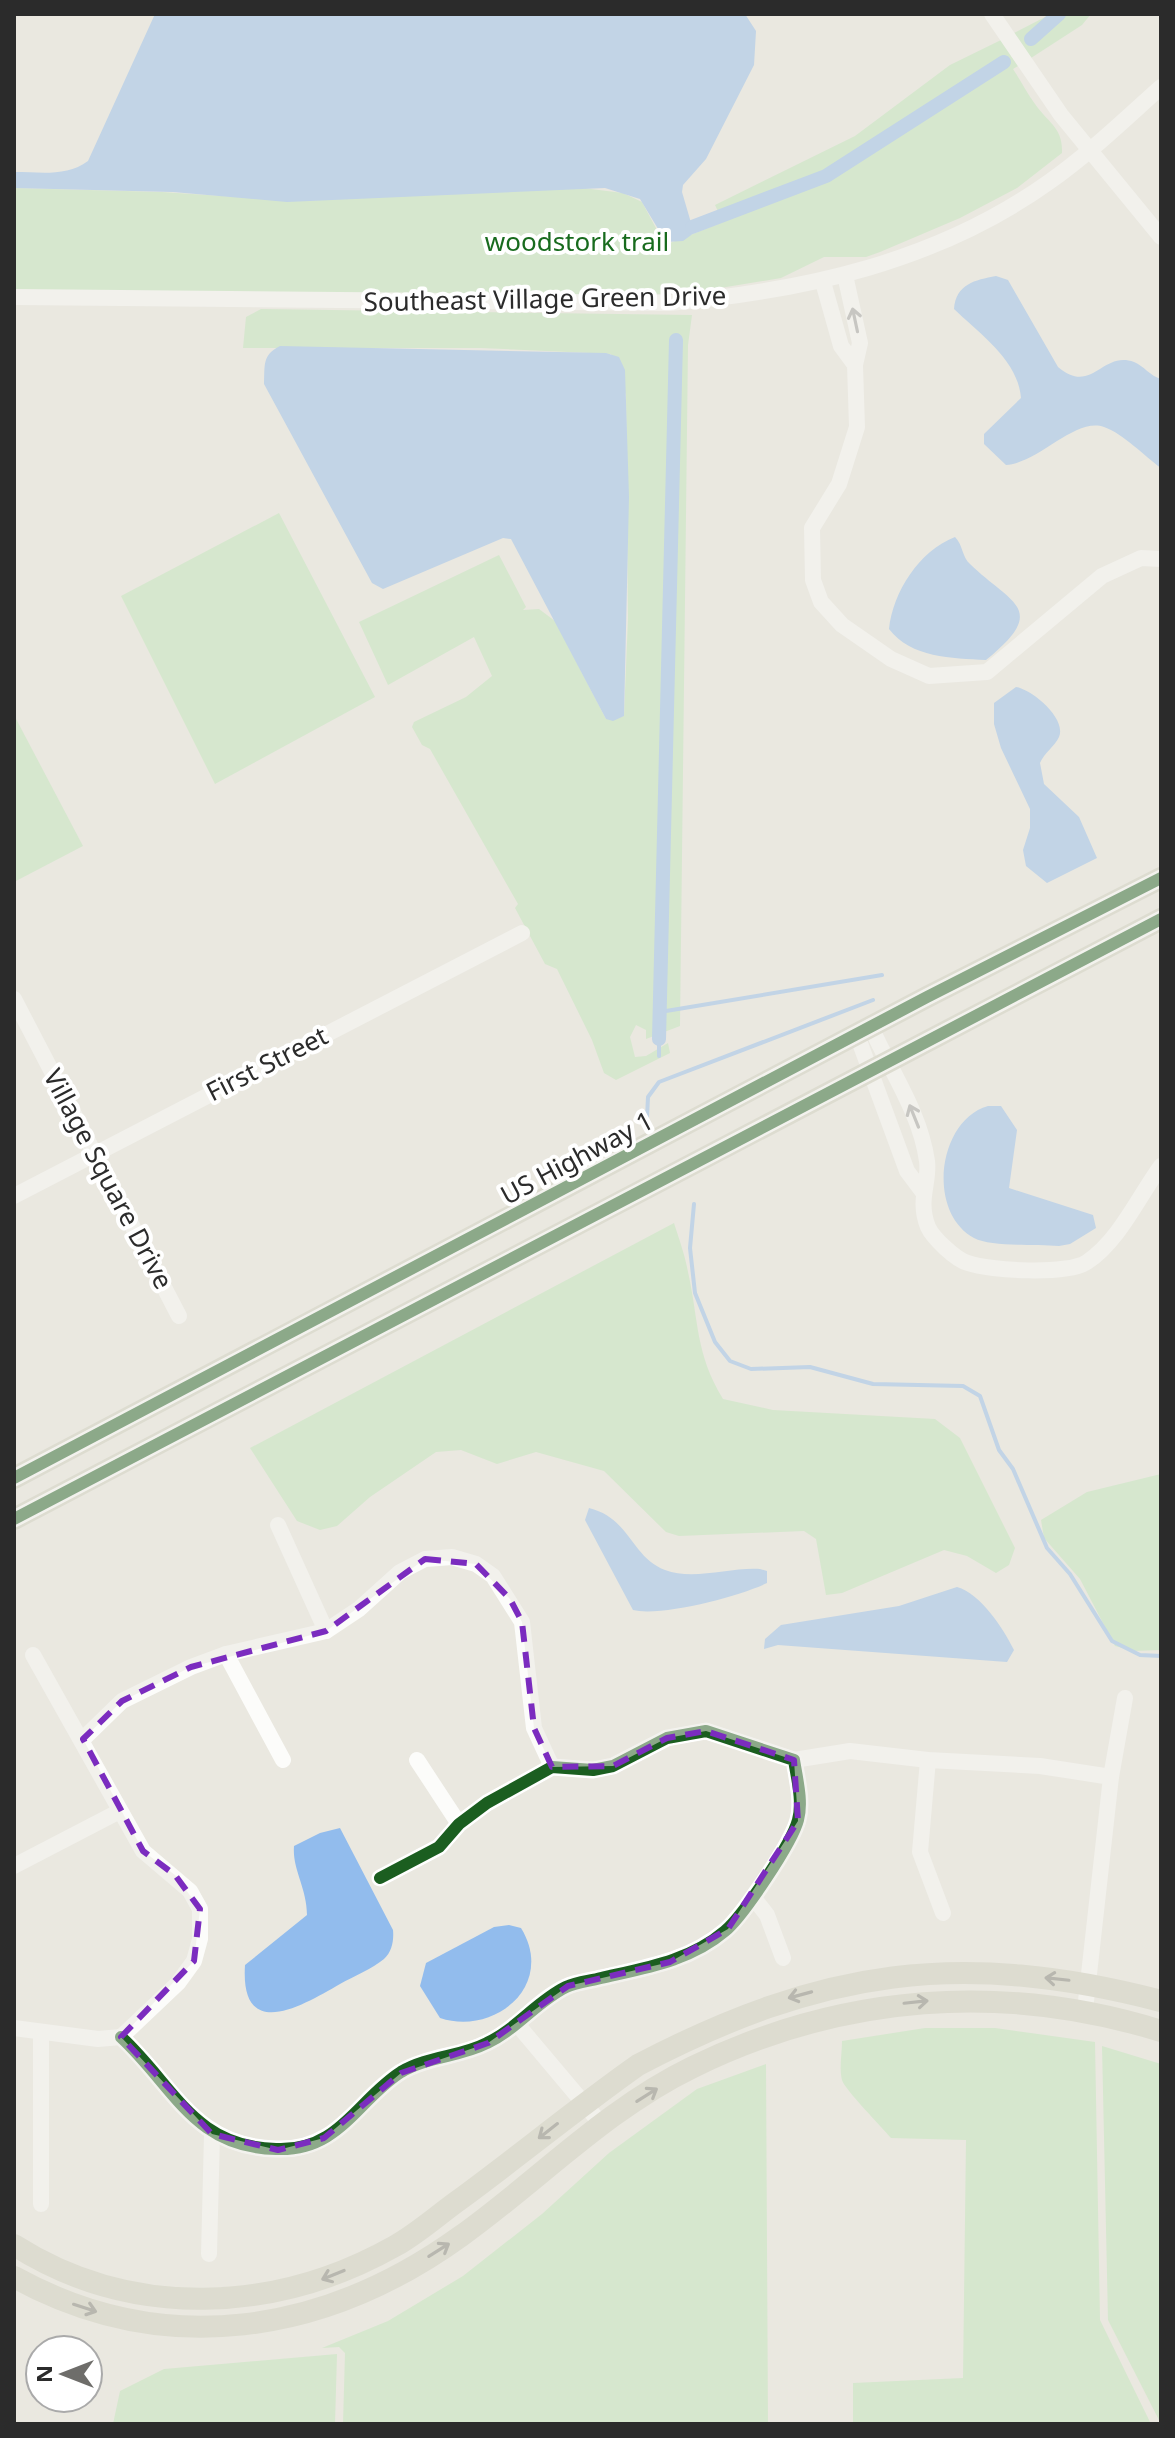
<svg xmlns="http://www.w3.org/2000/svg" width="1175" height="2438" font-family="'Noto Sans',sans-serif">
  <rect width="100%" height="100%" fill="#eae8e0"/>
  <g fill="#bfe7b8">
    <polygon points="1051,14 1091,14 1082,25 1031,58 1014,33"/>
    <path d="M1001,40L1018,66L1013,69C1021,81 1027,93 1035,104C1048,123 1063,127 1062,153L1017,188L960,218L880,252L866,257H824L781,278L690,293L591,296L14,291V188L162,192L300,201L575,187L623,193L642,202L665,245L723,222L715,205L855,136L950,65Z"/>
    <polygon points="261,309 692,315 688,345 680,1026 646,1039 646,1030 636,1025 630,1037 635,1057 646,1056 668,1043 670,1053 616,1080 604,1073 592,1040 557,969 545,964 515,908 518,904 430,749 422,745 412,727 414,722 466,697 492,676 474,637 388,685 359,622 499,555 526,607 523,610 539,609 555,621 606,719 624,716 628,618 626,395 611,354 481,348 243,348 246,317"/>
    <polygon points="279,513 375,697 215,784 121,596"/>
    <polygon points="14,715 83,846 14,882"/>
    <path d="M674,1223C679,1239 685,1255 688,1272C699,1321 695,1353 723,1399L773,1410L935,1419L960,1438L1015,1548L1009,1565L996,1573L967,1556L944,1550L842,1593L826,1595L816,1539L804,1531L679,1536L666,1532L604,1471L536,1452L497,1464L461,1450L436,1452L370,1497L337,1526L320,1530L297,1521L250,1448Z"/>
    <polygon points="1161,1474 1161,1650 1134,1651 1115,1646 1080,1579 1044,1538 1041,1520 1087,1492"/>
    <path d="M925,2028H995L1095,2042L1100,2320L1151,2424H853V2383L963,2378L966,2140L891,2138C882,2127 845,2090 842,2080C839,2068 842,2054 842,2041Z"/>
    <polygon points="1102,2046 1161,2064 1161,2424 1108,2320"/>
    <polygon points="766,2064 768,2424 343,2424 345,2353 339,2347 322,2348 388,2321 463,2276 542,2214 609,2153 697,2089"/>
    <polygon points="337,2354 335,2424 113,2424 120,2391 164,2369"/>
  </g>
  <g fill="#92bced">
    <path d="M155,14H745L756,31L754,65L706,159L683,185L682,192L694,233L683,241L666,242L640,199L605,188L287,202L173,192L14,188V172C40,172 67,177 88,161Z"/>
    <path d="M996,276L1008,280L1058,367C1092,396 1102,350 1134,362C1144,366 1150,376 1161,379V468C1144,456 1124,434 1104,427C1075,417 1039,463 1006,465L984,444V434L1021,398C1018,360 980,334 954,309C956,284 975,280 996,276Z"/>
    <path d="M280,346L606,353L619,357L625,370L629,497L624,716L613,721L606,719L511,539L503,538L383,589L372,583L264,384C265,365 262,355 280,346Z"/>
    <path d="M955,537C963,545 962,557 970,564C1011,604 1050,608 986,660C952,658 911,658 889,629C893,592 919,551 955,537Z"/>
    <path d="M1016,687C1031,689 1067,718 1059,737C1055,746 1044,753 1040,763L1044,784L1079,817L1097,858L1047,883L1026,866L1023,850L1030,828V809L1001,748L994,724V703Z"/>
    <path d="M988,1106H1001L1017,1130L1009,1188L1093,1215L1096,1228L1070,1244L1059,1246C1035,1244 991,1247 974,1238C926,1212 938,1120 988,1106Z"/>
    <path d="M589,1508C630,1518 631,1557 665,1570C693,1581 731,1567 760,1569L767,1571V1583C740,1596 661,1617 633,1610L585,1520Z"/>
    <path d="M957,1587C981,1594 1003,1628 1014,1650L1007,1662L778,1645L764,1649L765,1639L781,1625L899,1606Z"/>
    <path d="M340,1828L393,1930C394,1940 392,1952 384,1959C372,1969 354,1976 340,1984C302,2006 240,2043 245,1965L307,1915C307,1888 292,1869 294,1846L320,1833Z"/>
    <path d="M509,1925L521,1928C556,1985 495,2036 440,2018L420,1986L426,1963L494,1927Z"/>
  </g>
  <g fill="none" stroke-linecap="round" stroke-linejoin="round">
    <g stroke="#92bced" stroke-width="4">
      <polyline points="660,1012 882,975"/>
      <polyline points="659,1039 659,1056"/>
      <polyline points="647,1118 648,1097 659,1082 873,1000"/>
      <polyline points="694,1204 690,1248 695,1293 715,1342 730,1361 751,1369 810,1367 873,1384 963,1386 980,1396 999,1450 1013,1469 1047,1548 1070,1574 1112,1641 1140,1655 1161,1656"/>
    </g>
    <g stroke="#92bced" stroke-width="14">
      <polyline points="1031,39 1059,14"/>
      <polyline points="692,227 826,176 1004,62"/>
      <polyline points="659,1039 676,340"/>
    </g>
    <g stroke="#fcfcfa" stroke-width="16">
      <polyline points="992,14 1061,115 1161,237"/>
      <polyline points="845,275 860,343 855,365 857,427 839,484 812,528 813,580 821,602 842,625 891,659 929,676 987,672 1102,576 1141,558 1161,559"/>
      <polyline points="823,282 841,346 855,365"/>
      <path d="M14,297L669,303C804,291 937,262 1049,182C1089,154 1125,119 1161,87"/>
      <polyline points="14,999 179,1316"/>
      <path d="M871,1027C891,1072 920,1112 927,1161C930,1182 917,1200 928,1227C933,1238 956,1260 968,1263C990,1271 1068,1275 1087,1262C1119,1241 1139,1196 1161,1166"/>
      <polyline points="857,1035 907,1171 922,1191"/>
      <polyline points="14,1196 522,933"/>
      <polyline points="278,1525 326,1631"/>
      <polyline points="226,1654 283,1760"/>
      <polyline points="83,1739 122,1701 191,1667 226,1654 326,1631 359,1609 400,1572 425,1559 452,1557 476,1564 493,1576 522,1622 534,1728 552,1767"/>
      <polyline points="417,1760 459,1824"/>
      <polyline points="794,1760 850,1751 928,1760 1040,1766 1111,1777"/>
      <polyline points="928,1760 920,1852 943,1913"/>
      <polyline points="14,1866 118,1812"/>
      <polyline points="753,1897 767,1915 783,1958"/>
      <polyline points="1085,2010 1111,1777 1125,1698"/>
      <polyline points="517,2024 602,2125"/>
      <polyline points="14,2028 98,2039 121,2037 178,1983 194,1961 200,1939 200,1909 190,1891 143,1851 33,1655"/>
      <polyline points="41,2032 41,2204"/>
      <path d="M121,2037C175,2087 193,2147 276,2149C339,2152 357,2100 401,2072C428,2056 460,2057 487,2043C517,2029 537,2001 566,1987C577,1982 590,1981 601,1978C645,1968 690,1961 725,1931C743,1916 792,1843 798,1820C803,1802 797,1779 794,1760L706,1731L667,1738L613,1766L593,1770L552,1767L487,1803L459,1824L439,1847L380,1878"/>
      <polyline points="209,2254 212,2134"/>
    </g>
    <g stroke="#cecebc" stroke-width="22">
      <polyline points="14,1478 927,997 1161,878"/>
      <polyline points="14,1519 1161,919"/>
      <path d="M14,2245C132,2320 276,2313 395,2246C417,2234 438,2215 459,2200C519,2156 577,2108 638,2065C821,1969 960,1949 1161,2001"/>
      <path d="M14,2277C165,2360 325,2334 461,2236C538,2181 606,2109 693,2067C842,1994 1003,1982 1161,2031"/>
    </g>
    <g stroke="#fff" stroke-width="17">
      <g id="cycleway">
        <polyline points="14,1478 927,997 1161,878"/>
        <polyline points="14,1519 1161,919"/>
        <path d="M121,2037C175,2087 193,2147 276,2149C339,2152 357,2100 401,2072C428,2056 460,2057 487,2043C517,2029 537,2001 566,1987C577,1982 590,1981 601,1978C645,1968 690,1961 725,1931C743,1916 792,1843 798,1820C803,1802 797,1779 794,1760L706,1731L667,1738L613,1766L593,1770L552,1767L487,1803L459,1824L439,1847L380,1878"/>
      </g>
    </g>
    <use href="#cycleway" stroke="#1b5e20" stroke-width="12"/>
  </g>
  <defs><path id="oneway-shaft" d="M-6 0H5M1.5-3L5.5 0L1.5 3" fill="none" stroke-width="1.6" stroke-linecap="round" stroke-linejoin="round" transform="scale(2)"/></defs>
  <g stroke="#9e9e9d">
    <use href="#oneway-shaft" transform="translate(855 320) rotate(-102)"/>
    <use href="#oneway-shaft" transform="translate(914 1116) rotate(-112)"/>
  </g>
  <g stroke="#7c7c74">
    <use href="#oneway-shaft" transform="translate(1057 1979) rotate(-174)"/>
    <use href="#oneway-shaft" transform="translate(800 1995) rotate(165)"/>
    <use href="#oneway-shaft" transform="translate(916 2002) rotate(-6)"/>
    <use href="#oneway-shaft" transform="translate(647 2095) rotate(-32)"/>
    <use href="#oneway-shaft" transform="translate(548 2131) rotate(142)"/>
    <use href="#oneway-shaft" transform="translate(439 2250) rotate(-32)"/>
    <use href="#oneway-shaft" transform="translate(333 2275) rotate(158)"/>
    <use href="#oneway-shaft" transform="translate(85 2308) rotate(18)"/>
  </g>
  <path d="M0 0H1175V2438H0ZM425,1559L476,1564L510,1599L522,1622L534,1728L552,1767L613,1766L667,1738L706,1731L794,1760L798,1821L728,1929L670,1962L568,1986L488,2043L401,2073L324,2138L278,2150L212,2134L121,2037L194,1961L200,1909L175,1875L143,1851L83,1739L122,1701L191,1667L326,1631Z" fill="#eae8e0" fill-opacity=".55" fill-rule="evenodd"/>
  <path fill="none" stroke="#7b2cbf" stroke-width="6" stroke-dasharray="16 10" stroke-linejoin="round" d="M425,1559L476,1564L510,1599L522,1622L534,1728L552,1767L613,1766L667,1738L706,1731L794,1760L798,1821L728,1929L670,1962L568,1986L488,2043L401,2073L324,2138L278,2150L212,2134L121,2037L194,1961L200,1909L175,1875L143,1851L83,1739L122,1701L191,1667L326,1631Z"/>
  <g text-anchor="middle" stroke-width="8" stroke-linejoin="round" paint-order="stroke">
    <g font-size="26" fill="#186b1e" stroke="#fff">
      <text x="577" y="251">woodstork trail</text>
    </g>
    <g font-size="26" fill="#2b2b2b" stroke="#fff">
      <text transform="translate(545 299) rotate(-1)" y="9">Southeast Village Green Drive</text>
      <text transform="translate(267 1064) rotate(-27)" y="9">First Street</text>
      <text transform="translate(577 1158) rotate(-28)" y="9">US Highway 1</text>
      <text transform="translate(108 1179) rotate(62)" y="9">Village Square Drive</text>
    </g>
  </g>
  <rect width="1175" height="2438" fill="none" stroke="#2b2b2b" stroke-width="32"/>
  <g transform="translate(64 2374) rotate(270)"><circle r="38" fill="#ffffff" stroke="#aaaaaa" stroke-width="2"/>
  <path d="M0-6L14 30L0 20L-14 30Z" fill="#6e6d6a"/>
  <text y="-12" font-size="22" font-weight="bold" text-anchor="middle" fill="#2b2b2b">N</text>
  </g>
</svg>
